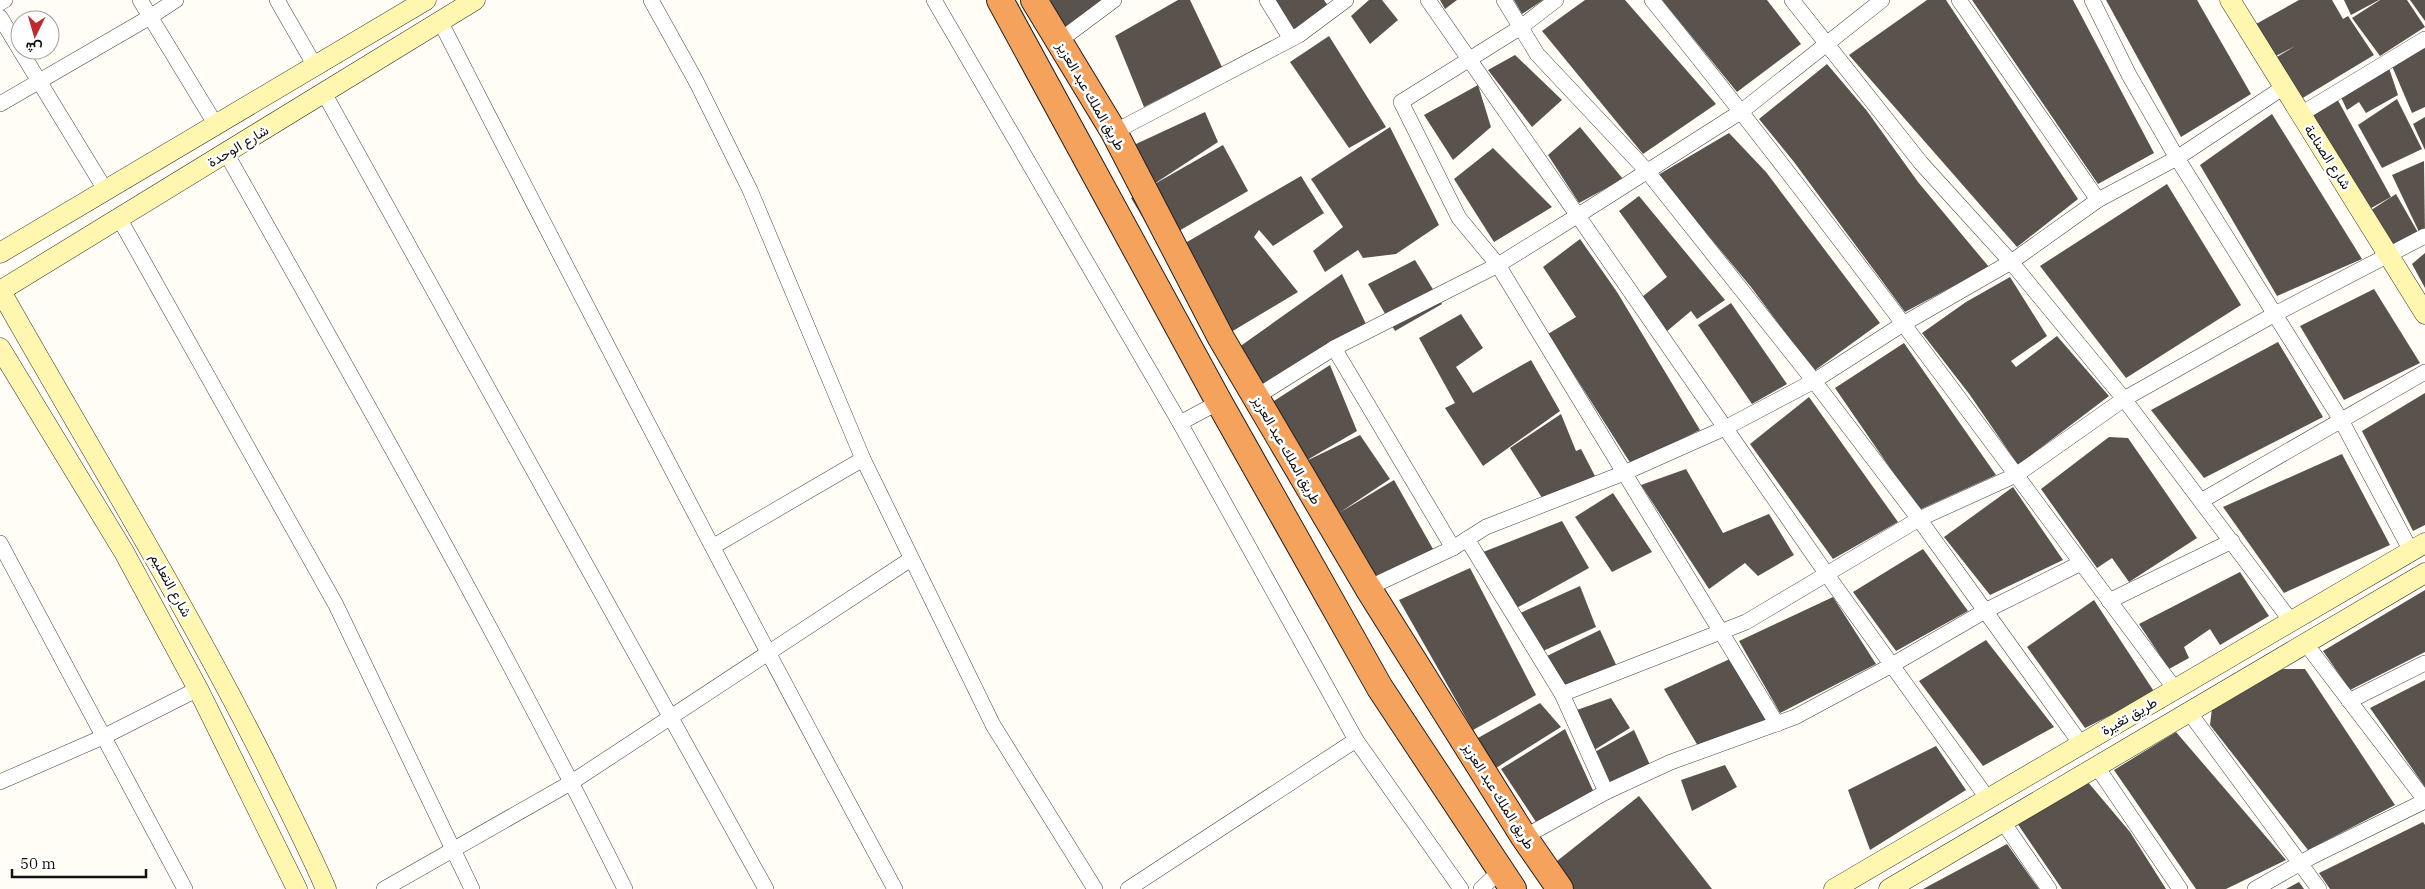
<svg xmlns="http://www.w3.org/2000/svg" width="2425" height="889" font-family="'IBM Plex Serif',Vazirmatn,serif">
  <rect width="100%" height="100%" fill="#fffdf5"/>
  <g fill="#5a524d">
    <polygon points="1051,0 1122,0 1060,48 1037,10"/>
    <polygon points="1178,0 1190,0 1222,67 1144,107 1115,36"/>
    <polygon points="1271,0 1324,0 1328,6 1295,32"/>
    <polygon points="1369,0 1382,0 1398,20 1370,44 1351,16"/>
    <polygon points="1440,0 1457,0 1445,9"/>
    <polygon points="1514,0 1543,0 1522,14"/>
    <polygon points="1585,0 1625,0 1716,104 1643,154 1542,31"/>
    <polygon points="1662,0 1767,0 1801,44 1737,92"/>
    <polygon points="1927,0 1946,0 2078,199 2017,247 1849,55"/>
    <polygon points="1972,0 2073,0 2154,153 2098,184"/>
    <polygon points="2106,0 2197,0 2251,94 2181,137"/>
    <polygon points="2299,0 2332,0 2343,19 2348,16 2374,55 2301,99 2272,60 2295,46 2272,58 2256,24"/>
    <polygon points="2344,0 2379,0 2351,15"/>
    <polygon points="2380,0 2407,0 2425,27 2380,56 2352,18"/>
    <polygon points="2410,0 2425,0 2425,21"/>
    <polygon points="1329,36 1386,127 1349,148 1290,62"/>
    <polygon points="2425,48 2425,107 2412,113 2392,66"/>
    <polygon points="1515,55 1562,100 1532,127 1488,70"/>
    <polygon points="1827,64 1867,111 1918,182 1989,267 1905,312 1794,162 1759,119"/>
    <polygon points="2388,65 2398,95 2366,113 2359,102 2347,110 2339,93"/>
    <polygon points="1478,85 1491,127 1453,160 1424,115"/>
    <polygon points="2335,95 2391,197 2366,211 2310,115"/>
    <polygon points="2397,99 2422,149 2382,168 2358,125"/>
    <polygon points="1205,112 1218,142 1151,186 1223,145 1248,191 1158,243 1131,198 1149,188 1123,150"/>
    <polygon points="2272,114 2362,259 2277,296 2200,165"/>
    <polygon points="2425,117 2425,150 2413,124"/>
    <polygon points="1390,127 1439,225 1396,254 1363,258 1358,250 1325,272 1313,251 1343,227 1311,179"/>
    <polygon points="1580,127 1623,179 1579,203 1548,155"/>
    <polygon points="1729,133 1766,172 1880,323 1814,371 1751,287 1658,175"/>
    <polygon points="1493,148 1552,207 1494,242 1454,179"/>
    <polygon points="2424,161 2425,234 2421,236 2392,175"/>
    <polygon points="1301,176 1324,213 1273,246 1259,230 1254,237 1298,292 1221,338 1168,253"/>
    <polygon points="2167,184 2241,305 2126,378 2040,266"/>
    <polygon points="2396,194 2420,236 2391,251 2365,214"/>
    <polygon points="1639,196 1725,300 1697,319 1691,311 1666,332 1642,297 1667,277 1619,211"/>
    <polygon points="1580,239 1617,292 1700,430 1631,464 1548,334 1576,317 1543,267"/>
    <polygon points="2425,253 2425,288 2412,264"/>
    <polygon points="1415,260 1442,304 1395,331 1368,284"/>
    <polygon points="1342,274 1366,324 1266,391 1225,357"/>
    <polygon points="2010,277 2047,336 2011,361 2016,367 2057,336 2109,396 2018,465 1970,395 1922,333 1966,302"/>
    <polygon points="2374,289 2420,363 2344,400 2300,326"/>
    <polygon points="1731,303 1787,384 1752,404 1698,325"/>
    <polygon points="1461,314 1483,348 1456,367 1473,393 1531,360 1560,411 1483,466 1445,408 1455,403 1419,338"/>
    <polygon points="2278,342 2323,417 2204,478 2151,410"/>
    <polygon points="1904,343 1996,475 1919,510 1835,388"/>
    <polygon points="1330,365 1357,431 1302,463 1360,435 1390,479 1339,513 1394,480 1437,556 1375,581 1263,408"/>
    <polygon points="2425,393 2425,525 2413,531 2362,431"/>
    <polygon points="1809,397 1898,522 1833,559 1750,444"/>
    <polygon points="1561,414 1576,451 1581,449 1596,478 1546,504 1510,448"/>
    <polygon points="2109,437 2128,438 2197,538 2129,582 2112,558 2097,568 2041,489"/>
    <polygon points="2342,454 2390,545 2284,593 2223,507"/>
    <polygon points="1686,469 1723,533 1769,514 1794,555 1758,576 1745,563 1709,589 1641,485"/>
    <polygon points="2013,487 2063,560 1990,595 1944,537"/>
    <polygon points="1613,493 1652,552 1612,572 1575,517"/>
    <polygon points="1562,521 1589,568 1513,610 1478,554"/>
    <polygon points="1923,549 1968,611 1896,651 1853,592"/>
    <polygon points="1470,568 1536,695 1473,730 1399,600"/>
    <polygon points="2240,572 2269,616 2220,645 2210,629 2184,647 2189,658 2169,669 2139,624"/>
    <polygon points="1580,586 1596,627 1543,651 1518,614"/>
    <polygon points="2425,590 2425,652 2350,690 2323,651"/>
    <polygon points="1833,597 1876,664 1780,713 1739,641"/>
    <polygon points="2094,600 2155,693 2085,728 2027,647"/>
    <polygon points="1600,630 1618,669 1567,688 1547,656"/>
    <polygon points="1986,640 2054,727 1983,766 1919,681"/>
    <polygon points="1732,658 1766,721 1698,746 1664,689"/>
    <polygon points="2277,669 2305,669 2395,805 2308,850 2210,725 2212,708"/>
    <polygon points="2425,680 2425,787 2370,708"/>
    <polygon points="1611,698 1630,728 1591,752 1574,711"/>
    <polygon points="1540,703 1561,727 1488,773 1469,743"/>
    <polygon points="1565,729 1596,797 1540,828 1501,769"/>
    <polygon points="1634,730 1651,767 1607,789 1593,753"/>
    <polygon points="2176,732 2286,860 2226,889 2196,889 2114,770"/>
    <polygon points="1936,746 1966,790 1870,850 1848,790"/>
    <polygon points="1725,765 1737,787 1692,811 1681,780"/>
    <polygon points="2087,781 2130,832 2166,889 2062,889 2017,823"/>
    <polygon points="1639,796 1712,889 1568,889 1552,865"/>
    <polygon points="2423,822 2425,825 2425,889 2330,889 2319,873"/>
    <polygon points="2007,844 2039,889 1923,889"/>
    <polygon points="2299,882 2304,889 2286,889"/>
  </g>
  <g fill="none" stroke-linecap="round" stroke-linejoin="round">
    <g stroke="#444" stroke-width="16">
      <g id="street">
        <polyline points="140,0 216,125"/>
        <polyline points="277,0 315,66"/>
        <polyline points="651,0 696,81 750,190 863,459 993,725 1095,889"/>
        <polyline points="934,0 1180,423 1356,740 1461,889"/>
        <polyline points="1267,0 1291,39"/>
        <polyline points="1428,0 1835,586 1988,799"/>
        <polyline points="1504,0 1537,54 1647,171 1814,381 1919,519 2081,744"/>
        <polyline points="1556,0 1521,27 1401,102 1459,218 1498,265 1777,724"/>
        <path d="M1652,0C1833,224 2003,458 2175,689"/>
        <polyline points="1792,0 1921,163 2011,262 2124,399 2291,621"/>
        <polyline points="1959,0 2098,200"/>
        <polyline points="2092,0 2129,75 2177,158 2341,420 2411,551"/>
        <polyline points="0,3 5,0"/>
        <polyline points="0,17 20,50"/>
        <path d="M440,21C589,312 739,602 895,889"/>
        <polyline points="1059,41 1114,0"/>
        <polyline points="20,50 106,191"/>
        <polyline points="324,93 766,889"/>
        <polyline points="0,104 150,17 176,0"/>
        <polyline points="2301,114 2425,39"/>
        <polyline points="1114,132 1299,35 1346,0"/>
        <path d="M226,153C363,396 501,639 625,889"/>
        <polyline points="119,218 336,605 472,889"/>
        <polyline points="1334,348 1453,548"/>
        <polyline points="1256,397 1334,348 1498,265 1577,216 1742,111 1882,0"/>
        <polyline points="1180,423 1219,402"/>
        <polyline points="2201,501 2425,372"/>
        <polyline points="1467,539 1562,694 1606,792"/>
        <polyline points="0,543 185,889"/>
        <polyline points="714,546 863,459"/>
        <polyline points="1368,588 1453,548 1486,527 1624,473 1725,428 1814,381 1903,324 2011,262 2098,200 2177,158 2284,87"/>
        <polyline points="2109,601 2232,541"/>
        <polyline points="2306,644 2425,800"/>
        <polyline points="1562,694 1746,622 1919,519 2016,475 2124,399 2275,314 2425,236"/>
        <polyline points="2349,701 2425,663"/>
        <polyline points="2189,712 2319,889"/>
        <polyline points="2097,767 2180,889"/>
        <polyline points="0,782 103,737 198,689"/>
        <polyline points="2003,822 2049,889"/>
        <polyline points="1524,837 1606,792 1671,762 1795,717 1892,665 1985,611 2081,563"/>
        <polyline points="384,889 572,782 911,559"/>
        <polyline points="1128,889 1356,740"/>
        <polyline points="1481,889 1500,871"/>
        <polyline points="2255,889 2313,856 2425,801"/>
      </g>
    </g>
    <g stroke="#333" stroke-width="21">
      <g id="secondary">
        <polyline points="2230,0 2425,314"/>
        <polyline points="0,253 426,0"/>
        <path d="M0,290C90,449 185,603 267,766C287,807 308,847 326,889"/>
        <polyline points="0,291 475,0"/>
        <polyline points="0,348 124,552 198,689 297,889"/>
        <polyline points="1834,889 2425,543"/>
        <polyline points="1889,889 2425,573"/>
      </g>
    </g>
    <g stroke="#222" stroke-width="28">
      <g id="highway">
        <polyline points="1000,0 1219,402 1380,688 1513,889"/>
        <polyline points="1034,0 1114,132 1221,338 1368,588 1524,837 1560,889"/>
      </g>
    </g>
    <use href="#street" stroke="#fff" stroke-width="15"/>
    <use href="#secondary" stroke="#fff6b0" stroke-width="20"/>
    <use href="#highway" stroke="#f5a25d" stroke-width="26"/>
  </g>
  <g text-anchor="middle" stroke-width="5" stroke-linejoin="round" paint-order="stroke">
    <g font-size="14" fill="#111" stroke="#fff">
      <text transform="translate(1091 96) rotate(60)" y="5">طريق الملك عبد العزيز</text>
      <text transform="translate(238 146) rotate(-31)" y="5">شارع الوحدة</text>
      <text transform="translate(2328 157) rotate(57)" y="5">شارع الصناعة</text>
      <text transform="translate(1287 450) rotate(60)" y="5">طريق الملك عبد العزيز</text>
      <text transform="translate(171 585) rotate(61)" y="5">شارع التعليم</text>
      <text transform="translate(2129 716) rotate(-30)" y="5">طريق تغيرة</text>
      <text transform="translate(1499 796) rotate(58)" y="5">طريق الملك عبد العزيز</text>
    </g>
  </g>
  <g transform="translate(35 35) rotate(185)"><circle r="24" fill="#ffffff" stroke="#a0a0a0"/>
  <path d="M0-4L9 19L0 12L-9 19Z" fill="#c4262e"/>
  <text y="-8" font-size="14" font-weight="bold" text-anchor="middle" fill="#111111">ش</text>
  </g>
  <path d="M12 869v8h134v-8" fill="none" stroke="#111111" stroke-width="2.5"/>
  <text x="20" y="869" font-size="15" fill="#111111" stroke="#ffffff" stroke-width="4" paint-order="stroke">50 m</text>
</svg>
